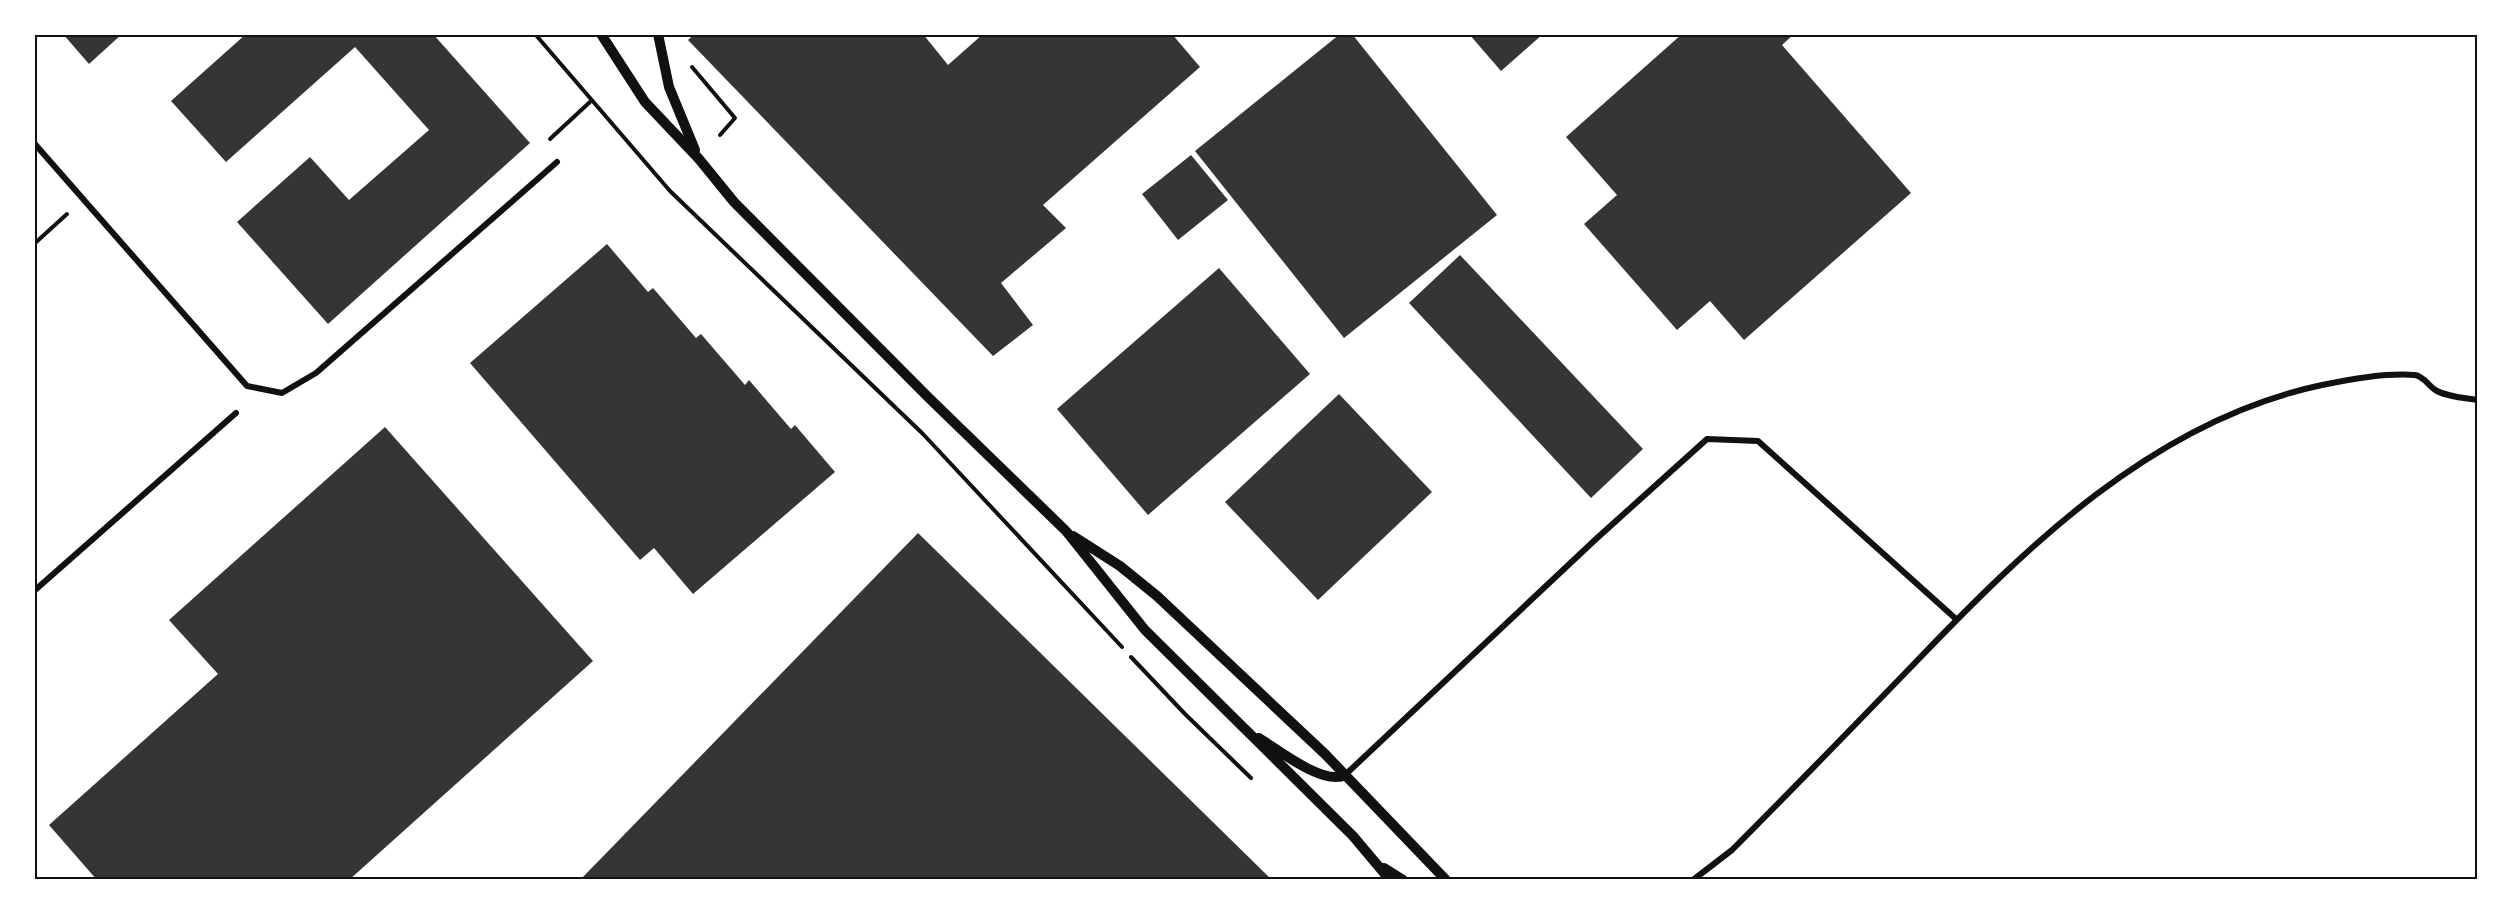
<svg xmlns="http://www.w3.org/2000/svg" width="2512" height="914" font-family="Arial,sans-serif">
  <rect width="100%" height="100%" fill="#fff"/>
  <g fill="#353535">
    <polygon points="63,34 122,34 89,64"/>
    <polygon points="246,34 433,34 530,143 328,324 237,222 310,157 349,200 429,130 355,47 226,162 171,101"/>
    <polygon points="694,34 923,34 948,65 983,34 1172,34 1200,67 1043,205 1066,228 1001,283 1033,325 993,356 688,40"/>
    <polygon points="1340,34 1352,34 1497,215 1344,338 1195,151"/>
    <polygon points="1469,34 1543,34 1501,71"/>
    <polygon points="1682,34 1794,34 1782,45 1911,193 1744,340 1710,301 1677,330 1584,224 1617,195 1566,137"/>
    <polygon points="1191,155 1228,200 1178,240 1142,194"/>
    <polygon points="607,244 648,292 653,288 696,338 701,334 745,385 749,380 791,429 795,425 835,472 693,594 654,548 640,560 470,363"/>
    <polygon points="1460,255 1643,449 1591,498 1409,303"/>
    <polygon points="1219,268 1310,374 1148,515 1057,409"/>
    <polygon points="1339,394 1432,492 1318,600 1225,502"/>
    <polygon points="385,427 593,661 349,880 97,880 49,825 218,674 169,620"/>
    <polygon points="918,533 1272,880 580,880"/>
  </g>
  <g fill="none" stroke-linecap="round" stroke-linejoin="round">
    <g stroke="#111" stroke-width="4">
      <polyline points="535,34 670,191 923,434 1122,647"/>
      <polyline points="692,67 735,118 720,135"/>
      <polyline points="550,139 591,101"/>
      <polyline points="34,244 67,214"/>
      <polyline points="1131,657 1185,714 1251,778"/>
    </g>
    <g stroke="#111" stroke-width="6">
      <polyline points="34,143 247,386 282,393 316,373 557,162"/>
      <polyline points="34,591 236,413"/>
      <polyline points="1345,775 1596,539 1707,439 1758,441 1956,619"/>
      <path d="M1693,880L1732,850C1793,789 1852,728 1911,667C2026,547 2154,420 2322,385C2352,379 2384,373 2415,375C2424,376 2429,387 2437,391C2448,397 2465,398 2478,400"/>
    </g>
    <g stroke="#111" stroke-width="10">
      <polyline points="601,34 645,102 699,159 734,202 928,397 1066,531 1145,630 1353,836 1390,880"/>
      <polyline points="658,34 669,87 695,150"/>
      <polyline points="1073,536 1120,566 1157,596 1325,754 1446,880"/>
      <path d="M1259,738C1278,750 1324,786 1345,775"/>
      <polyline points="1384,868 1403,880"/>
    </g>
  </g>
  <rect width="2512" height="914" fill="none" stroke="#ffffff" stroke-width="72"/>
  <rect x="36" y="36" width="2440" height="842" fill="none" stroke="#111" stroke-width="2"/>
</svg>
